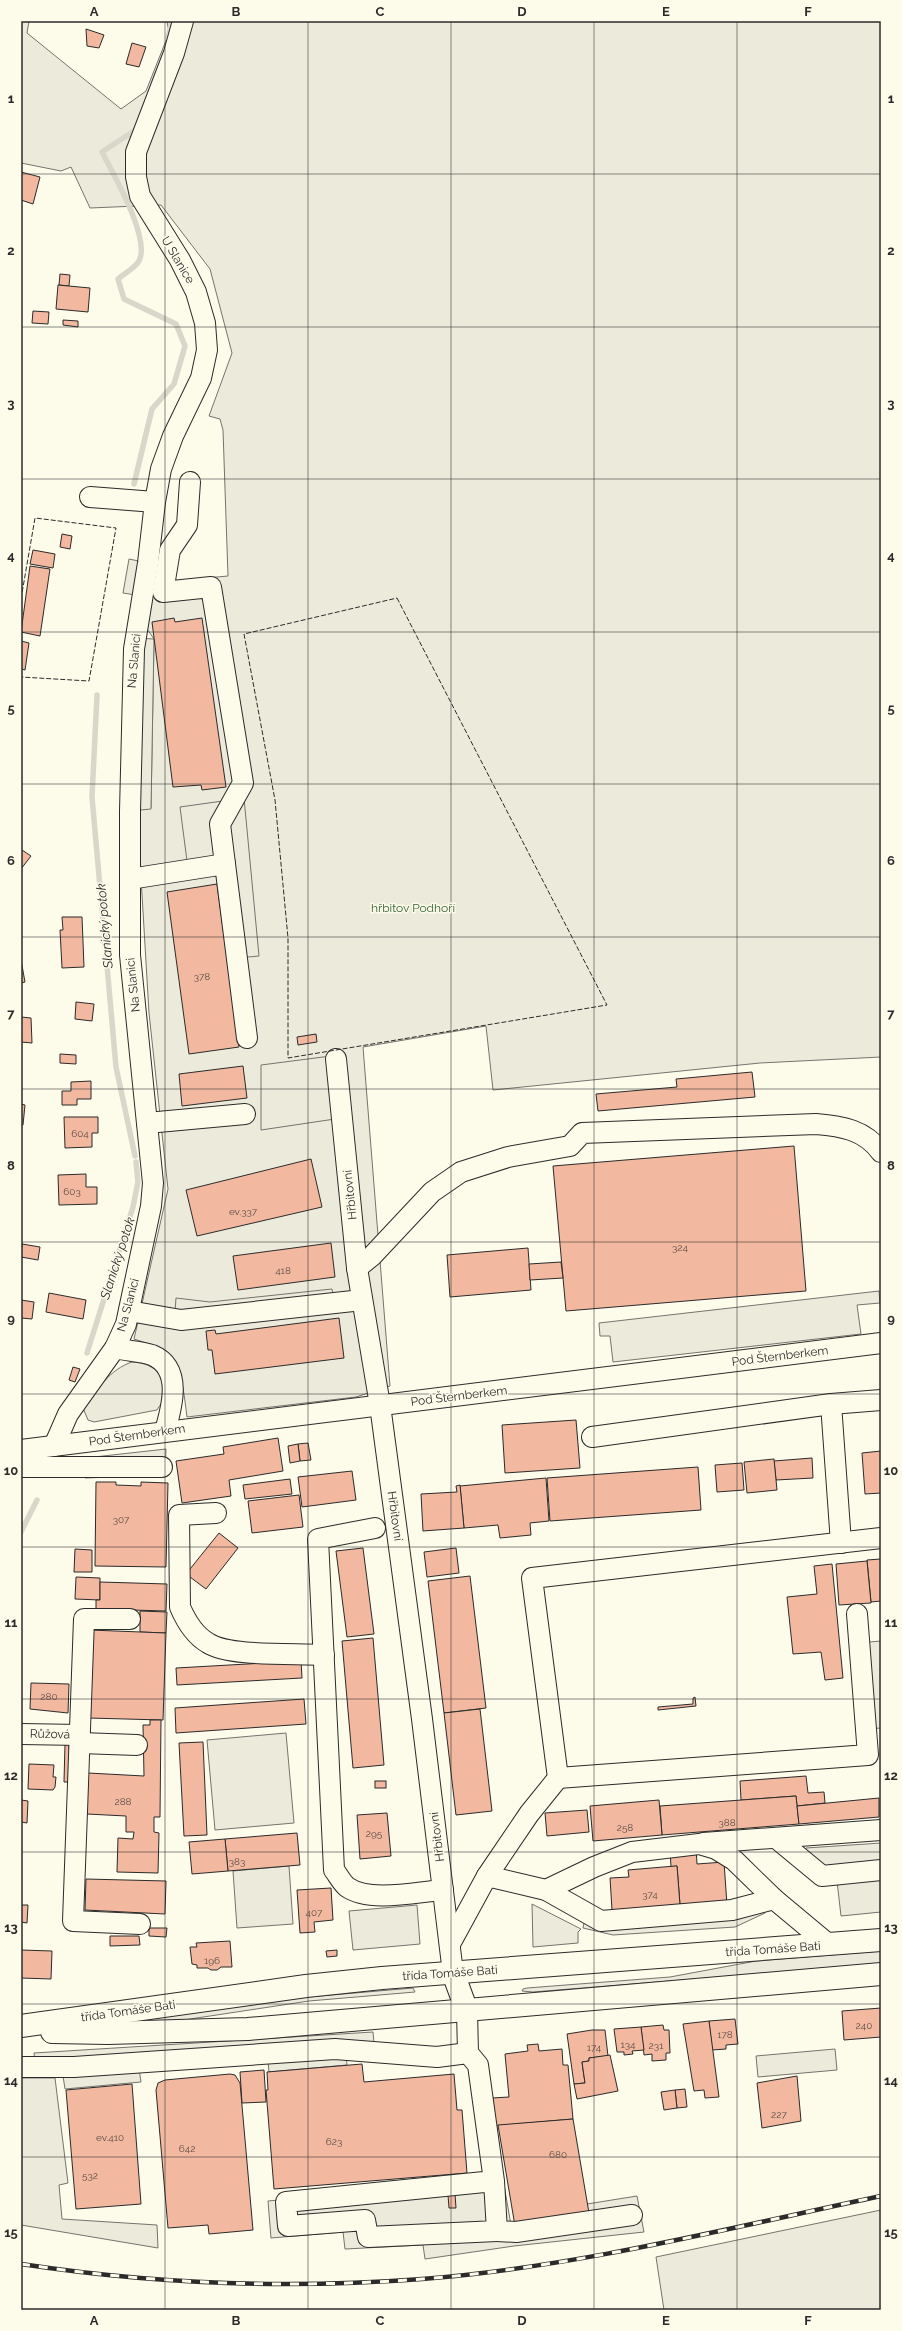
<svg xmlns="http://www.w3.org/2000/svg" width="902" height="2331" font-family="Raleway,sans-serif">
  <rect width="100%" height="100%" fill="#fdfbea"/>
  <g fill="#ecebdb" stroke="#74746e">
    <path d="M21,21H29L27,33L121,109L146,91L169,33L167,21H881V1057L760,1063L493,1090L486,1026L363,1047L390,1386L356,1397L187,1417C185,1402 182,1370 173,1359C165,1348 146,1343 134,1339L168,1189L149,1013L137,810L151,808L154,639L145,626L151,583L228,576L223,430L220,419L209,416L232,353L210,269L161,205L90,208L71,167L61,171L21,163Z"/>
    <path d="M132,1362C150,1362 170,1375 165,1397C164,1401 159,1406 157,1410L94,1422L88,1420L83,1408C97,1390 110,1369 132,1362Z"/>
    <polygon points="881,1951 881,1964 533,1992 522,1991 523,1989 527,1988 670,1977 756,1961"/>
    <polygon points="413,1988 415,1992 309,2001 177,2021 105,2023 285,1999"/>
    <polygon points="881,2210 881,2310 664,2310 656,2257"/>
  </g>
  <g fill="#eceadb" stroke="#74746e">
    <polygon points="129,559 148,563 142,596 123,593"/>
    <polygon points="135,638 154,639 151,809 130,811"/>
    <polygon points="244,798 259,956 237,958 224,855 187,861 180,807"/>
    <polygon points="331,1056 335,1119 261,1130 261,1065"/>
    <polygon points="332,1289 335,1303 175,1312 176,1298 210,1302"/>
    <polygon points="879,1291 880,1303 857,1305 861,1334 613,1362 610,1336 600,1336 599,1323"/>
    <polygon points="166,1449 165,1475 85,1478 85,1458"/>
    <polygon points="881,1641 881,1728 866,1729 858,1643"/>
    <polygon points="286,1733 294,1823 215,1830 207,1740"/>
    <polygon points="881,1843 881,1866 822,1871 805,1856 806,1848"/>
    <polygon points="289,1866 293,1924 237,1928 233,1871"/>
    <polygon points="881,1877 881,1912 841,1916 837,1881"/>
    <polygon points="532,1904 581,1929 578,1932 578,1943 533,1947"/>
    <polygon points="417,1905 420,1944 353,1950 349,1911"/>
    <polygon points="763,1907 765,1913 735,1927 613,1935 583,1928 584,1923 614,1930 739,1919"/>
    <polygon points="373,2032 374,2043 35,2064 34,2053"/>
    <polygon points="835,2049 837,2070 758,2077 756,2056"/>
    <polygon points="346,2054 347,2065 269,2072 268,2061"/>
    <polygon points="139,2069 141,2082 65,2089 63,2076"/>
    <polygon points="21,2078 55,2078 68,2183 59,2185 62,2219 157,2225 158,2248 21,2225"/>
    <polygon points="503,2179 511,2225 587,2204 637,2196 644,2232 514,2246 425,2259 423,2245 345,2249 343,2232 271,2238 268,2201"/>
  </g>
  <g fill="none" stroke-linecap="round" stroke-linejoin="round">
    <g stroke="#d8d7c9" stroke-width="5.5">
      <polyline points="168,38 172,21"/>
      <path d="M134,484L152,409L174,384L185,346L176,324L124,299L118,279C124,274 136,267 139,261C151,238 113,174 102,152L137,129"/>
      <polyline points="97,695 92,797 116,1067 135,1156"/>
      <polyline points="87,1353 133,1207 138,1182 136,1162"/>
      <polyline points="21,1532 37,1500"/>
    </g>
  </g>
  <g fill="#f2b8a0" stroke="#2b2b2b">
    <polygon points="86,29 104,35 99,48 87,46"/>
    <polygon points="132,43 146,47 139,67 126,64"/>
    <polygon points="21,172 40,177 33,204 21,200"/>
    <polygon points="60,274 70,275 69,286 59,285"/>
    <polygon points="58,285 90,288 88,312 56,309"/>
    <polygon points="33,311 49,312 48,324 32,323"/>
    <polygon points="63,320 78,321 78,327 63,325"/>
    <polygon points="62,534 72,536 70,549 60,547"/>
    <polygon points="33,550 55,554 53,568 30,564"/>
    <polygon points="30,566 50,569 40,636 21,632"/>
    <polygon points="174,618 175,622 202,618 226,787 202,790 201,785 173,787 152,622"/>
    <polygon points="21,641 29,643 25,670 21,669"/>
    <polygon points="22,850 31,856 21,869 21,852"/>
    <polygon points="217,884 239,1047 189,1054 167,892"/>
    <polygon points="62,917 82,917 84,967 62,968 60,930 63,930"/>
    <polygon points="21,960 25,982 21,983"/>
    <polygon points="76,1002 94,1004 92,1021 75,1019"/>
    <polygon points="21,1017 31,1018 32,1043 21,1042"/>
    <polygon points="316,1034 317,1042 298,1045 297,1037"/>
    <polygon points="60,1054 76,1055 76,1064 60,1063"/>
    <polygon points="243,1066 247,1098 182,1106 179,1074"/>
    <polygon points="752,1072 755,1097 598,1111 596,1094 677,1087 676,1079"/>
    <polygon points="91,1081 91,1099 77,1099 77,1105 62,1105 62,1091 71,1091 71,1082"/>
    <polygon points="21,1104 25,1105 23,1125 21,1125"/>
    <polygon points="64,1117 98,1117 98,1133 92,1133 92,1147 65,1148"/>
    <polygon points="794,1146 806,1291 566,1311 553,1166"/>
    <polygon points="311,1159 322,1207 197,1236 186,1190"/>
    <polygon points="86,1174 86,1187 97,1187 97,1204 59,1205 58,1175"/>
    <polygon points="331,1243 335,1277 238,1290 233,1256"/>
    <polygon points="22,1244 40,1247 38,1260 21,1257"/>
    <polygon points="528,1248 531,1290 450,1297 447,1255"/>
    <polygon points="561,1262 563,1278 530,1280 529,1264"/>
    <polygon points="49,1293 86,1300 83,1319 46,1312"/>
    <polygon points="21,1300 34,1302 32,1319 21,1318"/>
    <polygon points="339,1318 344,1358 215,1374 212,1350 208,1350 206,1331 215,1330 216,1334"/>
    <polygon points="73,1367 80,1369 75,1382 69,1380"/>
    <polygon points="576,1420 580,1468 505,1473 502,1425"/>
    <polygon points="278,1438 283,1471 229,1480 231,1496 182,1503 176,1461 224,1454 223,1447"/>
    <polygon points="308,1443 311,1460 300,1461 298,1444"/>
    <polygon points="298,1444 300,1461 290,1463 288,1446"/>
    <polygon points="881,1451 881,1493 865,1494 862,1453"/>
    <polygon points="812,1458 813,1478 776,1480 774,1461"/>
    <polygon points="774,1459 777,1490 747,1493 744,1462"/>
    <polygon points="742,1463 744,1490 717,1492 715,1465"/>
    <polygon points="698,1467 701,1510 550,1521 547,1478"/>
    <polygon points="352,1471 356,1500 302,1507 298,1477"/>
    <polygon points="546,1478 549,1521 530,1523 531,1535 500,1538 498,1525 464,1528 460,1486"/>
    <polygon points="290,1479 292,1494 245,1499 243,1485"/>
    <polygon points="96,1482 116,1482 116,1485 141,1486 141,1482 168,1483 166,1567 95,1566"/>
    <polygon points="460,1485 464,1528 423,1531 421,1494 457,1492 456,1486"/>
    <polygon points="299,1495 303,1527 252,1533 248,1501"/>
    <polygon points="219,1533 238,1548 206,1589 186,1574"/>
    <polygon points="363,1548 374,1634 347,1637 336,1551"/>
    <polygon points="456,1548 459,1573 427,1577 424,1552"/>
    <polygon points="75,1549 92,1550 92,1572 74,1572"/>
    <polygon points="881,1559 881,1601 871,1602 867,1560"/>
    <polygon points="867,1561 871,1603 839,1605 836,1564"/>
    <polygon points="832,1564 843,1678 825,1680 821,1652 793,1654 787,1597 817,1594 814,1566"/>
    <polygon points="470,1576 486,1708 444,1713 428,1581"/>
    <polygon points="76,1577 100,1578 100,1600 75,1599"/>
    <polygon points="100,1582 167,1584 166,1611 96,1609 96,1600 100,1600"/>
    <polygon points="140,1611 167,1612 166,1633 140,1632"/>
    <polygon points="90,1630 166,1633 163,1720 88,1718"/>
    <polygon points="373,1638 384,1765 353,1768 342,1641"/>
    <polygon points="301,1661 302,1678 177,1685 176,1668"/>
    <polygon points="31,1683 69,1684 68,1713 30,1709"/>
    <polygon points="695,1697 696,1706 658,1710 658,1707 693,1704 693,1698"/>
    <polygon points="304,1699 306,1724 176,1733 175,1708"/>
    <polygon points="480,1709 492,1811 456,1815 444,1713"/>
    <polygon points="150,1720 161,1720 160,1817 154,1817 154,1832 159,1833 158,1873 117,1872 118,1838 133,1839 134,1832 126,1832 126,1816 87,1814 88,1773 144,1776 143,1725 150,1725"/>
    <polygon points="203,1742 207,1835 184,1836 179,1743"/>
    <polygon points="65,1744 69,1744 69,1749 72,1749 71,1782 64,1782"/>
    <polygon points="29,1764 54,1765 53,1777 56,1777 55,1787 53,1790 28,1789"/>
    <polygon points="806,1776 808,1793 824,1792 825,1803 797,1806 796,1796 741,1800 740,1781"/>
    <rect x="375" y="1781" width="11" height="7"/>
    <polygon points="796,1796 799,1824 662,1835 660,1806"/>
    <polygon points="879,1798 879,1817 799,1824 797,1806"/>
    <polygon points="21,1800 28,1801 27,1823 21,1822"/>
    <polygon points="659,1800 662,1835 593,1841 590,1806"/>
    <polygon points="587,1810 589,1832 547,1836 545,1813"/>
    <polygon points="387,1813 391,1856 360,1859 357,1815"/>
    <polygon points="297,1833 300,1865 228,1871 225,1839"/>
    <polygon points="225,1839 228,1871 192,1874 189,1842"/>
    <polygon points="696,1847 697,1864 724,1862 728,1919 680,1905 677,1866 671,1867 670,1849"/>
    <polygon points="675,1866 677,1866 680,1905 612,1910 610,1878 629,1877 628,1870"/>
    <polygon points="86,1879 166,1881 165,1914 85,1910"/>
    <polygon points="331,1888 333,1920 314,1922 315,1932 300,1933 297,1890"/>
    <polygon points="21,1905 28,1905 27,1923 21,1922"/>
    <polygon points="149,1928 167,1928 166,1937 149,1936"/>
    <polygon points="110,1936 139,1936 140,1945 110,1946"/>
    <polygon points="230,1941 232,1967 221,1967 217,1970 211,1970 208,1968 197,1968 197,1965 192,1964 190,1947 197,1947 196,1943"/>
    <polygon points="21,1950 52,1951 51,1979 21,1978"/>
    <polygon points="337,1950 337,1956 327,1957 326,1951"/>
    <polygon points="881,2008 881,2037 844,2040 842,2011"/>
    <polygon points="735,2019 738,2044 726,2045 726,2049 712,2050 709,2021"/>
    <polygon points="709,2021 719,2097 705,2098 704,2090 694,2091 683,2024"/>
    <polygon points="663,2025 664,2030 669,2030 670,2053 666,2053 666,2060 652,2061 652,2054 644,2055 641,2027"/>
    <polygon points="641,2027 644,2050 632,2051 633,2054 624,2055 624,2052 617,2052 614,2029"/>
    <polygon points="592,2030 605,2030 608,2056 589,2058 589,2061 582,2062 585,2083 574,2084 567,2034"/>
    <polygon points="538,2044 539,2051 562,2049 563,2065 568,2065 573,2119 494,2126 492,2098 509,2097 505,2054 528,2051 527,2045"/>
    <polygon points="610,2055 618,2091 577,2099 574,2084 585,2083 582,2062 589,2061 589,2058"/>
    <polygon points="362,2064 364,2082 454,2074 457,2110 462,2110 467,2173 274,2189 266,2090 268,2090 267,2072"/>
    <polygon points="264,2070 266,2102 242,2103 240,2072"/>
    <polygon points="230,2074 235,2075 240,2083 253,2230 209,2234 208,2225 168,2228 156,2090 158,2083 165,2080"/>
    <polygon points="797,2076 801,2121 762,2128 757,2083"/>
    <polygon points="132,2084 141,2204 76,2209 66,2090"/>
    <polygon points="685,2089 687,2107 677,2108 675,2090"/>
    <polygon points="675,2090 677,2108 664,2110 661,2092"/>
    <polygon points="573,2119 589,2213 515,2226 498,2125"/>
    <polygon points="455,2194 456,2208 449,2208 448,2195"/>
  </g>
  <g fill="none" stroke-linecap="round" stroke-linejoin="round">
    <g stroke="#2b2b2b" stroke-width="22">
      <g id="minor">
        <polyline points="190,482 187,525 170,550 163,592 211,587 243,783 220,824 225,864"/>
        <polyline points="90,497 155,502"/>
        <polyline points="130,879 225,864 247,1038"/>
        <polyline points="336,1059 357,1268 380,1405 422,1719 453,1973"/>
        <polyline points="147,1123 245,1114"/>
        <path d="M357,1268L372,1256L432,1192L461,1172L508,1157L570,1146L582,1133L816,1124C842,1126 865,1130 881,1152"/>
        <polyline points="129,1311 181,1320 362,1300"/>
        <path d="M115,1348C126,1351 141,1351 152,1355C183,1368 172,1407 165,1431"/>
        <polyline points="831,1404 881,1400"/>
        <polyline points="592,1437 831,1404 841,1543"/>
        <polyline points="54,1446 68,1414 115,1348 126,1324 151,1206 153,1183 130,955 130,811 134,649 148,563 155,502 161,469 173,436 201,378 207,350 205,323 196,292 180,260 140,196 136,177 136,152 174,53 183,21"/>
        <polyline points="21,1450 881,1343"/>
        <polyline points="21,1467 162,1467"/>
        <path d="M216,1513L179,1515L180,1607C186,1621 194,1635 208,1643C229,1657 296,1653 324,1655"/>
        <path d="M375,1528L318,1539L334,1870C338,1875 342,1883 347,1887C370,1903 416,1892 443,1890"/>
        <polyline points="130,1619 84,1619 73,1921 140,1924"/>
        <polyline points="21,1734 80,1735"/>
        <polyline points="80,1743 137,1745"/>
        <polyline points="558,1778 868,1755 857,1614"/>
        <polyline points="776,1838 822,1876 881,1870"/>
        <polyline points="703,1843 881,1830"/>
        <polyline points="487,1876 529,1814 558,1778 532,1578 881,1538"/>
        <polyline points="546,1890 601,1921 732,1910 774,1899"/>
        <polyline points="450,1944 487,1876 546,1890 594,1867 632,1852 699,1844 716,1849 734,1860 774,1899 828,1944"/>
        <polyline points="467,2011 468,2053"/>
        <polyline points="21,2067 74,2067 335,2049 437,2057 468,2053 478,2065 494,2181 286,2202 288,2226 365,2220 368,2237 497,2231 494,2181"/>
        <polyline points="497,2231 516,2232 632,2215"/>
      </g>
    </g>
    <g stroke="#2b2b2b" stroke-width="24">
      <g id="major">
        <polyline points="453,1973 467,2011"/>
        <polyline points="21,2026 306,1986 382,1978 881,1940"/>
        <polyline points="52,2032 108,2033 248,2029 881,1974"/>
      </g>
    </g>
    <use href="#minor" stroke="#fdfbea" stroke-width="20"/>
    <use href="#major" stroke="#fdfbea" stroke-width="22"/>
    <g stroke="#2b2b2b" stroke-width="4.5">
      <path id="rail" d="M21,2264C153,2284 289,2289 422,2279C577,2267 729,2228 881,2196"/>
    </g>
    <use href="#rail" stroke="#fdfbea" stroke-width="3" stroke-dasharray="9" stroke-linecap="butt"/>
    <g stroke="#2b2b2b" stroke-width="1" stroke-dasharray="5 2" stroke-linecap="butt">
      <polygon points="397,598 607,1005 288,1058 288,938 275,800 244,634"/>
      <polyline points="21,599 35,518 116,528 89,681 21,677"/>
    </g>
  </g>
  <path fill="none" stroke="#2b2b2b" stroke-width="1" stroke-opacity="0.55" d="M165,21V2310M308,21V2310M451,21V2310M594,21V2310M737,21V2310M21,174H881M21,327H881M21,479H881M21,632H881M21,784H881M21,937H881M21,1089H881M21,1242H881M21,1394H881M21,1547H881M21,1699H881M21,1852H881M21,2004H881M21,2157H881"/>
  <g text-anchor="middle" stroke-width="3" stroke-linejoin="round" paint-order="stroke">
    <g font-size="10" fill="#5d4e48">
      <text x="202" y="980">378</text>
      <text x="80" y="1137">604</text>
      <text x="72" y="1195">603</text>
      <text x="243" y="1215">ev.337</text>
      <text x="680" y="1251">324</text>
      <text x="283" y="1274">418</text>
      <text x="121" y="1523">307</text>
      <text x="49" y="1700">280</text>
      <text x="123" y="1805">288</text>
      <text x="727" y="1826">388</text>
      <text x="625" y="1831">258</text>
      <text x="374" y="1837">295</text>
      <text x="237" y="1865">383</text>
      <text x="650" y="1898">374</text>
      <text x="314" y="1916">407</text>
      <text x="212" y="1964">196</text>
      <text x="864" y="2029">240</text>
      <text x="725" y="2038">178</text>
      <text x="628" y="2048">134</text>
      <text x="656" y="2049">231</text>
      <text x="594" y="2051">174</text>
      <text x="779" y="2118">227</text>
      <text x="110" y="2141">ev.410</text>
      <text x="334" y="2145">623</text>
      <text x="187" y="2152">642</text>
      <text x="558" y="2158">680</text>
      <text x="90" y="2179">532</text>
    </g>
    <g font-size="12" fill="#2b2b2b" stroke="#fdfbea">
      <text transform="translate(178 260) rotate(59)" y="4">U Slanice</text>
      <text transform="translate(134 661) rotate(-85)" y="4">Na Slanici</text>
      <text transform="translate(133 985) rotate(-96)" y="4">Na Slanici</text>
      <text transform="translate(350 1195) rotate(-96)" y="4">Hřbitovní</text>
      <text transform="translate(128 1305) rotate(-75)" y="4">Na Slanici</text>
      <text transform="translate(780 1356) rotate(-7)" y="4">Pod Šternberkem</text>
      <text transform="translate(459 1396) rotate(-7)" y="4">Pod Šternberkem</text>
      <text transform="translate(137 1435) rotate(-8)" y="4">Pod Šternberkem</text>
      <text transform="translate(395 1516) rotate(82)" y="4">Hřbitovní</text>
      <text transform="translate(50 1734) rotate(1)" y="4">Růžová</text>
      <text transform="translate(437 1837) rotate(-97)" y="4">Hřbitovní</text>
      <text transform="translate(773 1949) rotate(-4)" y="4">třída Tomáše Bati</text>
      <text transform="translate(450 1973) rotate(-4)" y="4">třída Tomáše Bati</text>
      <text transform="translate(128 2011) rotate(-8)" y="4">třída Tomáše Bati</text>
    </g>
    <g font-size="12" fill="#34623c" stroke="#fdfbea">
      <text x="413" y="912">hřbitov Podhoří</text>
    </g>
    <g font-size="13" font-style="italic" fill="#2b2b2b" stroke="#fdfbea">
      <text transform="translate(104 926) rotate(-95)" y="5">Slanický potok</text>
      <text transform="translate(117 1258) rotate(-72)" y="5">Slanický potok</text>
    </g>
  </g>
  <rect width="902" height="2331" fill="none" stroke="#fdfbea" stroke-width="44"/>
  <rect x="22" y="22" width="858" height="2287" fill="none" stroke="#2b2b2b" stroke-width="1.5"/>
  <g font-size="13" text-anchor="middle" font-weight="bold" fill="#2b2b2b">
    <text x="94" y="16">A</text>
    <text x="236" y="16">B</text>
    <text x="380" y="16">C</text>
    <text x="522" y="16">D</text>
    <text x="666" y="16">E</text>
    <text x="808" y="16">F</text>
    <text x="11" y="103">1</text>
    <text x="891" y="103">1</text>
    <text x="11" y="255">2</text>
    <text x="891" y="255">2</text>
    <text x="11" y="408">3</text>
    <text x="891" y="408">3</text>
    <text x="11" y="560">4</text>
    <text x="891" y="560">4</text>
    <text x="11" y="713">5</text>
    <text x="891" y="713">5</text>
    <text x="11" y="865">6</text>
    <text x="891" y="865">6</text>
    <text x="11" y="1018">7</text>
    <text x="891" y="1018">7</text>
    <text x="11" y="1170">8</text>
    <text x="891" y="1170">8</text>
    <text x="11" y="1323">9</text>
    <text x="891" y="1323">9</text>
    <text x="11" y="1475">10</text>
    <text x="891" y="1475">10</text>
    <text x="11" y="1627">11</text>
    <text x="891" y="1627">11</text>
    <text x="11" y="1780">12</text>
    <text x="891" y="1780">12</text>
    <text x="11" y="1932">13</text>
    <text x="891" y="1932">13</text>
    <text x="11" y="2085">14</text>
    <text x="891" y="2085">14</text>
    <text x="11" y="2237">15</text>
    <text x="891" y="2237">15</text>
    <text x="94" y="2325">A</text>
    <text x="236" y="2325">B</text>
    <text x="380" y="2325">C</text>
    <text x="522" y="2325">D</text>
    <text x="666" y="2325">E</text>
    <text x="808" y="2325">F</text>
  </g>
</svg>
